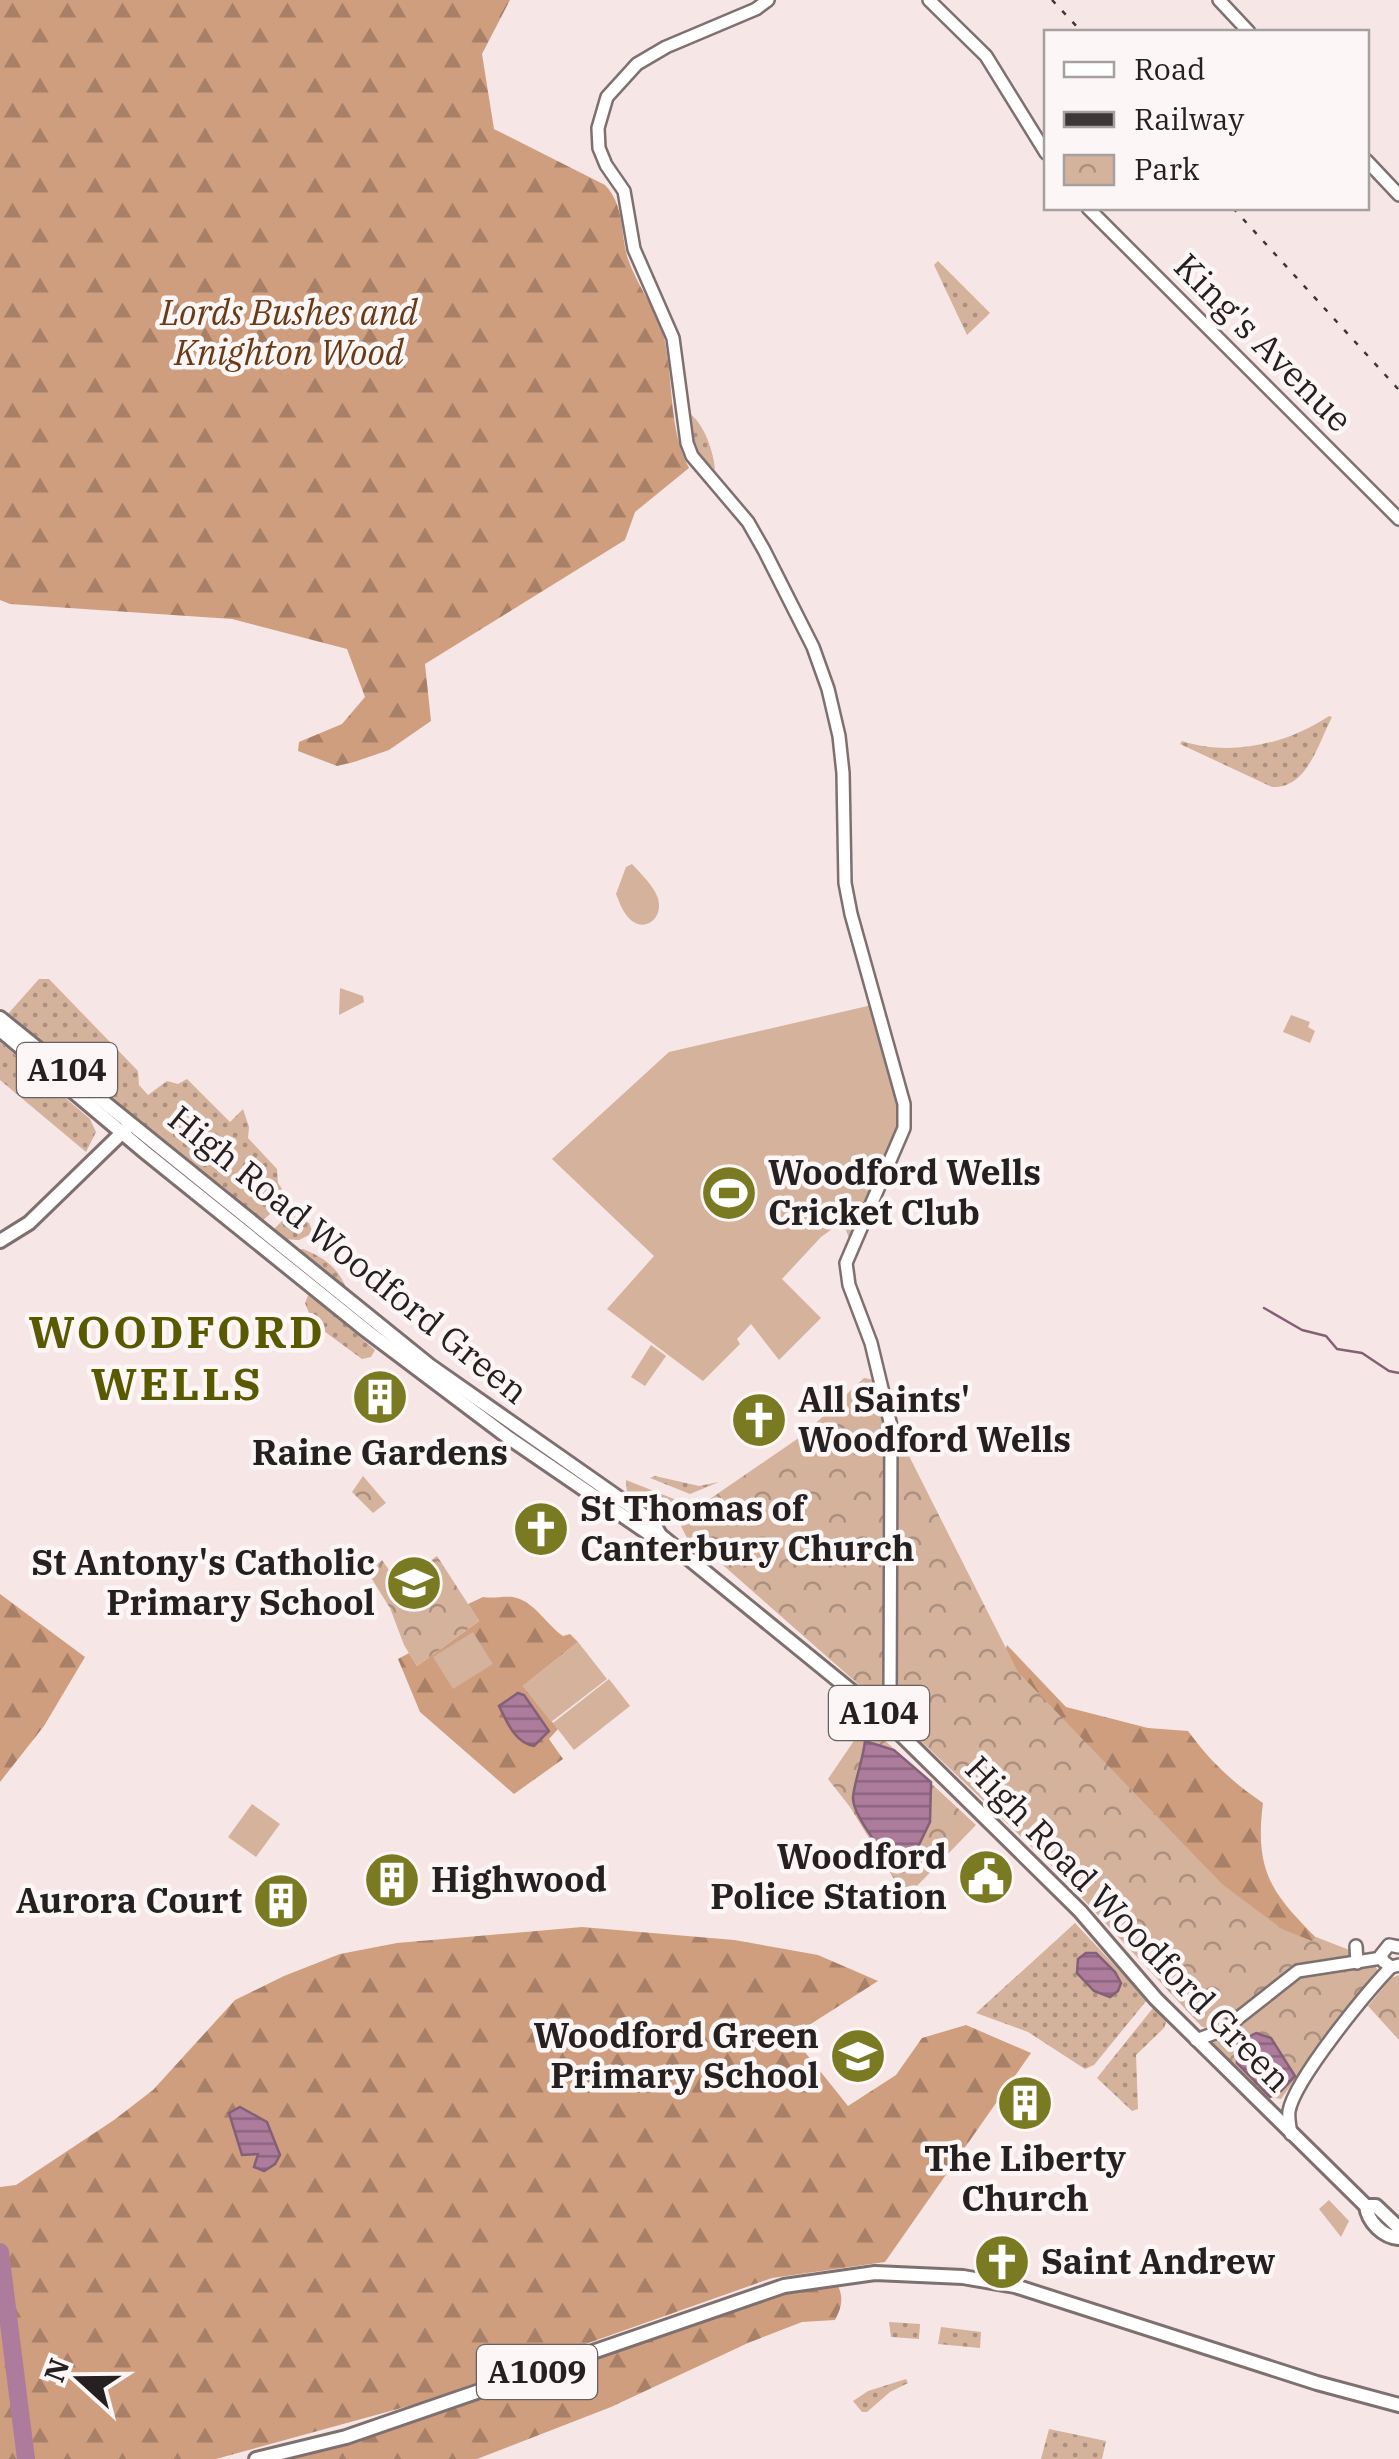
<svg xmlns="http://www.w3.org/2000/svg" width="1399" height="2459" font-family="'IBM Plex Serif',serif">
  <defs>
    <pattern id="grass-dots" width="8" height="8" patternUnits="userSpaceOnUse" patternTransform="scale(2.5)"><rect width="8" height="8" fill="#d4b29c"/><path d="M2 2h.1M6 6h.1" fill="none" stroke="#ac907f" stroke-width="1.8" stroke-linecap="round"/></pattern>
    <pattern id="forest-firs" width="22" height="20" patternUnits="userSpaceOnUse" patternTransform="scale(2.5)"><rect width="22" height="20" fill="#cf9e7e"/><path d="M5 1l3.5 6h-7zM16 11l3.5 6h-7z" fill="#a88067"/></pattern>
    <pattern id="park-crowns" width="20" height="18" patternUnits="userSpaceOnUse" patternTransform="scale(2.5)"><rect width="20" height="18" fill="#d4b29c"/><path d="M2 6a3 3 0 1 1 6 0M12 15a3 3 0 1 1 6 0" fill="none" stroke="#ac907f"/></pattern>
    <pattern id="water-rules" width="6" height="5" patternUnits="userSpaceOnUse" patternTransform="scale(2.5)"><rect width="6" height="5" fill="#ad7c9c"/><path d="M0 2.5h6" fill="none" stroke="#8d657f"/></pattern>
  </defs>
  <rect width="100%" height="100%" fill="#f7e6e6"/>
  <g fill="url(#grass-dots)">
    <polygon points="938,261 990,313 967,335 934,265"/>
    <path d="M688,413C703,420 714,453 715,470L696,451Z"/>
    <path d="M1329,716L1332,717C1318,744 1307,789 1272,787L1180,744L1182,741C1230,757 1288,744 1329,716Z"/>
    <polygon points="39,979 49,979 138,1071 139,1085 148,1095 167,1081 178,1084 187,1079 230,1122 243,1109 249,1127 248,1138 277,1169 278,1183 282,1189 279,1206 261,1222 7,1015"/>
    <polygon points="0,1042 90,1119 96,1132 86,1152 0,1080"/>
    <polygon points="290,1213 309,1223 313,1233 299,1240 282,1239 274,1229"/>
    <path d="M303,1249C323,1257 338,1267 346,1288L297,1250Z"/>
    <polygon points="309,1293 375,1350 371,1357 362,1359 313,1323 305,1303"/>
    <polygon points="655,1476 699,1486 719,1482 690,1494 650,1478"/>
    <polygon points="626,1480 674,1499 676,1506 660,1516 627,1494"/>
    <polygon points="1075,1923 1147,2000 1094,2065 1085,2069 1028,2032 976,2013"/>
    <polygon points="1153,2008 1167,2020 1164,2028 1136,2055 1138,2109 1132,2111 1097,2078"/>
    <polygon points="889,2322 920,2324 919,2339 891,2337"/>
    <polygon points="941,2327 981,2332 980,2348 938,2344"/>
    <polygon points="906,2379 908,2383 890,2392 867,2412 862,2412 853,2401 868,2391"/>
    <polygon points="1049,2429 1106,2441 1102,2459 1041,2459"/>
  </g>
  <g fill="url(#forest-firs)">
    <path d="M0,0H510L482,54L494,129L605,185C625,206 620,233 628,259C637,286 657,310 664,337C674,380 668,429 689,468L635,512L625,540L425,664L431,721L389,750L354,762L337,766L298,751L299,742L342,724L365,697L347,649L232,619L10,604L0,600Z"/>
    <polygon points="0,1594 85,1657 44,1726 0,1782"/>
    <path d="M483,1597C494,1599 507,1595 517,1598C535,1603 548,1626 563,1636L570,1634L578,1642L523,1686L558,1729L549,1739L563,1759L514,1794L420,1712L398,1659L409,1653L417,1666L479,1621L468,1604Z"/>
    <path d="M1007,1645L1066,1707L1148,1728L1188,1731C1210,1761 1232,1782 1263,1803C1253,1880 1278,1898 1328,1950L1289,1953L1002,1660Z"/>
    <polygon points="582,1927 734,1940 818,1955 878,1981 792,2036 848,2106 896,2075 922,2038 966,2025 1031,2053 885,2262 772,2278 416,2404 216,2459 0,2459 0,2187 16,2185 114,2120 153,2090 235,2000 284,1976 340,1954 397,1943"/>
    <path d="M837,2284C844,2297 842,2307 835,2320L802,2322L748,2343L611,2407L477,2459H282L440,2412L784,2290Z"/>
  </g>
  <g fill="url(#park-crowns)">
    <polygon points="864,1378 874,1380 884,1427 906,1450 1018,1672 1222,1884 1282,1929 1312,1941 1316,1937 1352,1951 1351,1957 1300,1965 1221,2024 1212,2028 1202,2027 1058,1872 900,1721 715,1558 687,1538 681,1526 688,1514 803,1435"/>
    <polygon points="363,1476 386,1503 373,1513 352,1492"/>
    <polygon points="437,1556 479,1621 417,1666 404,1645 390,1608 368,1573 382,1560 398,1583"/>
    <polygon points="866,1723 976,1825 916,1887 899,1887 850,1807 828,1779"/>
    <polygon points="1374,1964 1380,1974 1331,2029 1281,2099 1268,2097 1213,2043 1301,1975"/>
    <polygon points="1399,1975 1399,2040 1368,2006 1391,1978"/>
  </g>
  <g fill="#d4b29c">
    <path d="M632,864C640,873 653,885 657,896C666,918 643,936 627,916C622,910 619,901 616,894L626,867Z"/>
    <polygon points="340,988 363,996 364,1002 339,1015"/>
    <path d="M872,1005C881,1041 899,1081 898,1118C897,1154 865,1207 850,1241L846,1230L835,1227L821,1237L782,1279L821,1318L779,1360L751,1324L737,1339L740,1344L703,1381L607,1309L654,1256L552,1159L669,1052Z"/>
    <polygon points="1291,1015 1310,1022 1308,1027 1315,1031 1310,1043 1283,1032"/>
    <polygon points="651,1345 666,1356 645,1386 631,1377"/>
    <polygon points="473,1632 493,1664 453,1689 433,1657"/>
    <polygon points="578,1642 607,1679 551,1722 523,1686"/>
    <polygon points="609,1679 630,1706 574,1750 553,1723"/>
    <polygon points="252,1804 280,1824 256,1857 228,1837"/>
    <polygon points="1329,2200 1349,2221 1341,2237 1319,2209"/>
  </g>
  <g fill="url(#water-rules)" stroke="#846077" stroke-width="2.5">
    <path d="M518,1693L524,1695L549,1731L534,1746C515,1743 507,1722 499,1706Z"/>
    <path d="M865,1741L894,1750L931,1782L930,1822L916,1851L915,1868L900,1872C886,1856 852,1817 853,1797C855,1779 863,1760 865,1741Z"/>
    <polygon points="1086,1953 1096,1953 1115,1972 1121,1983 1118,1991 1110,1997 1094,1991 1077,1973 1078,1959"/>
    <polygon points="1256,2033 1271,2038 1295,2076 1281,2091 1270,2097 1237,2063 1238,2043"/>
    <polygon points="240,2107 267,2122 280,2155 275,2164 264,2171 254,2167 258,2154 242,2155 229,2113"/>
  </g>
  <g fill="none" stroke-linecap="round" stroke-linejoin="round">
    <polyline stroke="#846077" stroke-width="2.5" points="1264,1308 1302,1330 1326,1336 1337,1349 1362,1353 1389,1371 1399,1373"/>
    <polyline stroke="#ad7c9c" stroke-width="18" points="0,2252 26,2459"/>
    <g stroke="#7f7070" stroke-width="16">
      <g id="secondary">
        <polyline points="768,0 756,9 666,47 637,64 607,97 598,128 599,148 606,165 624,191 634,249 673,338 687,443 692,456 748,522 764,550 813,647 828,689 839,736 843,773 845,883 851,914 904,1104 904,1128 846,1263 849,1285 871,1343 891,1426 890,1707 882,1716"/>
        <polyline points="929,0 986,56 1046,153"/>
        <polyline points="1219,0 1249,32"/>
        <polyline points="1366,160 1399,195"/>
        <polyline points="1088,208 1399,519"/>
        <polyline points="1356,1946 1357,1963"/>
        <polyline points="1399,1947 1389,1945 1381,1955 1383,1961 1391,1967 1399,1965"/>
        <polyline points="1196,2040 1223,2030 1298,1971 1382,1958"/>
        <path d="M1291,2134C1290,2127 1288,2118 1289,2111C1295,2079 1367,1992 1391,1967"/>
      </g>
    </g>
    <g stroke="#7f7070" stroke-width="18">
      <g id="primary">
        <polyline points="0,1018 429,1365 653,1522 660,1535"/>
        <path d="M0,1030L145,1152L367,1331L509,1438L648,1533L660,1535L882,1716L1080,1911L1156,1999L1366,2206C1368,2222 1383,2237 1399,2238"/>
        <polyline points="0,1241 29,1223 128,1127"/>
        <polyline points="1366,2206 1376,2206 1398,2227 1399,2238"/>
        <polyline points="256,2459 346,2437 784,2286 875,2273 963,2277 1015,2286 1317,2383 1399,2405"/>
      </g>
    </g>
    <use href="#secondary" stroke="#fff" stroke-width="11"/>
    <use href="#primary" stroke="#fff" stroke-width="12"/>
    <g stroke="#3e3737" stroke-width="2.5" stroke-dasharray="5 10" stroke-linecap="butt">
      <polyline points="1052,0 1082,32"/>
      <polyline points="1233,208 1399,390"/>
    </g>
  </g>
  <defs>
    <g id="stadium-disc" transform="scale(2.875)"><circle r="9.5" fill="#797a22" stroke="#fdf6f6"/><path d="M0-5a6.5 5 0 1 0 0 10a6.5 5 0 1 0 0-10ZM-3.5-1.8h7v3.6h-7Z" fill="#fff"/></g>
    <g id="building-disc" transform="scale(2.875)"><circle r="9.5" fill="#797a22" stroke="#fdf6f6"/><path d="M-4-6H4V6H1V3H-1V6H-4ZM-2.5-4.3h1.7v1.8h-1.7ZM.8-4.3h1.7v1.8H.8ZM-2.5-1h1.7V.8h-1.7ZM.8-1h1.7V.8H.8Z" fill="#fff"/></g>
    <g id="church-disc" transform="scale(2.875)"><circle r="9.5" fill="#797a22" stroke="#fdf6f6"/><path d="M-1.2-6h2.4v3.5h3.3v2.4h-3.3V6h-2.4V-.1h-3.3v-2.4h3.3Z" fill="#fff"/></g>
    <g id="school-disc" transform="scale(2.875)"><circle r="9.5" fill="#797a22" stroke="#fdf6f6"/><path d="M0-5L7-2L0 1L-7-2ZM-4 1L0 2.5L4 1V4Q0 6-4 4Z" fill="#fff"/></g>
    <g id="civic-disc" transform="scale(2.875)"><circle r="9.5" fill="#797a22" stroke="#fdf6f6"/><path d="M-.6-6.5H3V-4.5H.6V-3L4-1V1h2V6H-6V1h2V-1L-.6-3ZM-1.2 2.5V6h2.4V2.5Z" fill="#fff"/></g>
  </defs>
  <g fill-rule="evenodd">
    <use href="#stadium-disc" x="729" y="1193"/>
    <use href="#building-disc" x="380" y="1397"/>
    <use href="#church-disc" x="759" y="1420"/>
    <use href="#church-disc" x="541" y="1529"/>
    <use href="#school-disc" x="414" y="1583"/>
    <use href="#civic-disc" x="986" y="1877"/>
    <use href="#building-disc" x="392" y="1880"/>
    <use href="#building-disc" x="281" y="1901"/>
    <use href="#school-disc" x="858" y="2056"/>
    <use href="#building-disc" x="1025" y="2103"/>
    <use href="#church-disc" x="1002" y="2262"/>
  </g>
  <g text-anchor="middle" stroke-width="9" stroke-linejoin="round" paint-order="stroke">
    <g fill="#fdf6f6" stroke="#666060" stroke-width="2.5">
      <rect x="17" y="1043" width="100" height="54" rx="8"/>
      <rect x="829" y="1686" width="100" height="54" rx="8"/>
      <rect x="477" y="2345" width="120" height="54" rx="8"/>
    </g>
    <g font-size="32" font-weight="bold" fill="#262020">
      <text x="67" y="1081">A104</text>
      <text x="879" y="1724">A104</text>
      <text x="537" y="2383">A1009</text>
    </g>
    <g font-size="35" font-style="italic" fill="#693a16" stroke="#fdf6f6">
      <text x="289" y="325">Lords Bushes and<tspan x="289" dy="40">Knighton Wood</tspan></text>
    </g>
    <g font-size="35" fill="#262020" stroke="#fdf6f6">
      <text transform="translate(1263 343) rotate(45)" y="12">King's Avenue</text>
      <text transform="translate(348 1255) rotate(39)" y="12">High Road Woodford Green</text>
      <text transform="translate(1128 1924) rotate(46)" y="12">High Road Woodford Green</text>
    </g>
    <g font-size="35" font-weight="bold" fill="#262020" stroke="#fdf6f6" text-anchor="start">
      <text x="768" y="1185">Woodford Wells<tspan x="768" dy="40">Cricket Club</tspan></text>
      <text x="798" y="1412">All Saints'<tspan x="798" dy="40">Woodford Wells</tspan></text>
      <text x="380" y="1465" text-anchor="middle">Raine Gardens</text>
      <text x="580" y="1521">St Thomas of<tspan x="580" dy="40">Canterbury Church</tspan></text>
      <text x="375" y="1575" text-anchor="end">St Antony's Catholic<tspan x="375" dy="40">Primary School</tspan></text>
      <text x="947" y="1869" text-anchor="end">Woodford<tspan x="947" dy="40">Police Station</tspan></text>
      <text x="431" y="1892">Highwood</text>
      <text x="242" y="1913" text-anchor="end">Aurora Court</text>
      <text x="819" y="2048" text-anchor="end">Woodford Green<tspan x="819" dy="40">Primary School</tspan></text>
      <text x="1025" y="2171" text-anchor="middle">The Liberty<tspan x="1025" dy="40">Church</tspan></text>
      <text x="1041" y="2274">Saint Andrew</text>
    </g>
    <g font-size="45" font-weight="bold" letter-spacing="2.5" fill="#595a00" stroke="#fdf6f6">
      <text x="177" y="1348">WOODFORD<tspan x="177" dy="52">WELLS</tspan></text>
    </g>
  </g>
  <rect x="1044" y="30" width="325" height="180" fill="#fdf6f6" stroke="#a7a0a0" stroke-width="2.5"/>
  <rect x="1064" y="62" width="50" height="15" fill="#ffffff" stroke="#a7a0a0" stroke-width="2.5"/>
  <text x="1134" y="80" font-size="30" fill="#262020">Road</text>
  <rect x="1064" y="112" width="50" height="15" fill="#3e3737" stroke="#a7a0a0" stroke-width="2.5"/>
  <text x="1134" y="130" font-size="30" fill="#262020">Railway</text>
  <rect x="1064" y="155" width="50" height="30" fill="url(#park-crowns)" stroke="#a7a0a0" stroke-width="2.5"/>
  <text x="1134" y="180" font-size="30" fill="#262020">Park</text>
  <g transform="translate(80 2379) rotate(291)" stroke="#fdf6f6" stroke-width="8" paint-order="stroke">
  <path d="M0-8L18 38L0 25L-18 38Z" fill="#262020"/>
  <text y="-15" font-size="28" font-weight="bold" text-anchor="middle" fill="#262020">N</text>
  </g>
</svg>
